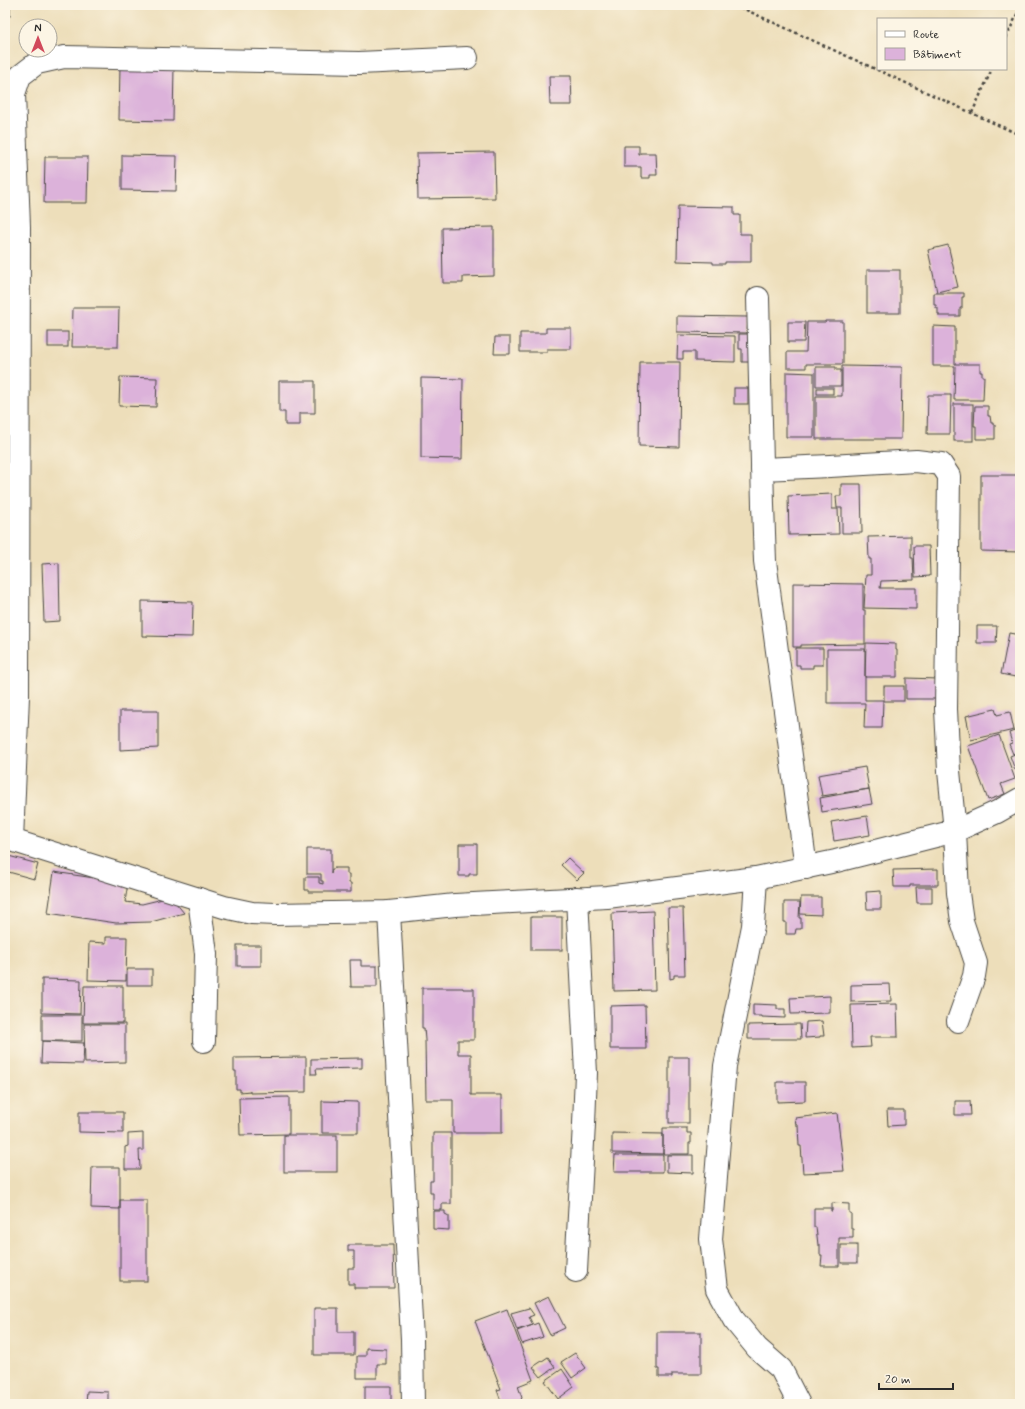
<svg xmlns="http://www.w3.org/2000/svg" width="1025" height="1409" font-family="Mynerve,sans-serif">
  <rect width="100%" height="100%" fill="#fcf5e5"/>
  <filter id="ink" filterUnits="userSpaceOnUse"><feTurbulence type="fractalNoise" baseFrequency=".025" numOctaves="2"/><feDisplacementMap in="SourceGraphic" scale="8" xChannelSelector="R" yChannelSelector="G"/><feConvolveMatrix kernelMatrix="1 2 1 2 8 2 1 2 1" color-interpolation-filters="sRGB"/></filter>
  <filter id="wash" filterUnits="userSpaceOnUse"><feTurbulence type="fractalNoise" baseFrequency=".012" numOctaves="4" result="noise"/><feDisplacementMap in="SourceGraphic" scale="16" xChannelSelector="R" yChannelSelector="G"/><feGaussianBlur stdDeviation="0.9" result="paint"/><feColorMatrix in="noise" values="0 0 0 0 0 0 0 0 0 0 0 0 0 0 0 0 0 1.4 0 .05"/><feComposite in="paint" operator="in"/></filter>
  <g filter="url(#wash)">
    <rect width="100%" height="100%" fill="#eddeba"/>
    <g id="blocks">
      <g fill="#dcb2da">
        <rect x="5" y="5" width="5" height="11"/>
        <polygon points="120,65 174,66 173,121 119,120"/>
        <polygon points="549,76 571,76 572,105 550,105"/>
        <polygon points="624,146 639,146 639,155 640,155 640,153 656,153 657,175 650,175 650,178 641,178 641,167 624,167"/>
        <polygon points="494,152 495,198 418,199 417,153"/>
        <polygon points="122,155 177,156 176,191 122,190"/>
        <polygon points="45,157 88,157 87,203 44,203"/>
        <polygon points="678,206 734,207 734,215 740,215 740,234 751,234 751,262 725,262 725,264 713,264 713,262 677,261"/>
        <polygon points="494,227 494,276 463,277 463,283 443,283 442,228"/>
        <polygon points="948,245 958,287 937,292 928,250"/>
        <rect x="867" y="270" width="33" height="43"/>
        <polygon points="934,293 964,293 964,297 962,297 962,308 960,308 960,316 939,316 939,314 938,314 938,308 936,308 936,305 934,305"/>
        <polygon points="73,308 119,308 118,347 72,347"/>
        <polygon points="677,316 748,317 747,333 677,332"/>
        <polygon points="825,321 843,321 843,364 806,364 806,368 787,368 787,352 806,352 807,322 825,322"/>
        <polygon points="788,322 805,322 804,342 788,342"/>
        <polygon points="933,326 955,327 955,364 980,364 980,372 982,372 982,376 984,376 983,400 954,400 955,366 933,366"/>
        <polygon points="546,328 571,328 571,349 547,349 547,352 520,352 520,333 546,333"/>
        <rect x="48" y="332" width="20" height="15"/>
        <polygon points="739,334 754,334 757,362 742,362 742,349 739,349"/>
        <polygon points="678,335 735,336 735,362 695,361 695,352 683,352 683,359 677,359"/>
        <polygon points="495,337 510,337 510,354 494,354"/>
        <polygon points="640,362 680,362 679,447 639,446"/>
        <polygon points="842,366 902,367 901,439 816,439 816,396 842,396"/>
        <polygon points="816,367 836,367 836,370 841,370 841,386 816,386"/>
        <polygon points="786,372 814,373 814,437 786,437"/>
        <polygon points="120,377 157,378 156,407 119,406"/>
        <polygon points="421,378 463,379 462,459 421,458"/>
        <polygon points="279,381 315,381 315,413 300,413 300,425 285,425 285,412 279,412"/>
        <rect x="734" y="388" width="14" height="16"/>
        <rect x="817" y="388" width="16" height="6"/>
        <polygon points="928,395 951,395 950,434 927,434"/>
        <rect x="954" y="404" width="19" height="37"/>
        <polygon points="975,406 988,406 988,416 990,416 991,423 993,423 993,425 995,425 995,439 976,439 976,426 974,426"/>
        <polygon points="981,475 1020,475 1020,552 981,551"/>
        <polygon points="841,484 861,484 862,533 842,533 842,508 837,508 836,496 841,496"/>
        <polygon points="832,494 832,509 838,509 839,534 789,535 788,496"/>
        <polygon points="911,536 911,558 913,558 914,580 881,581 880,588 916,588 916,609 864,608 866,575 871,575 871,559 869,559 868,537"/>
        <polygon points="914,546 929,546 930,576 915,577"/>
        <polygon points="59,563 60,621 44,622 42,564"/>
        <polygon points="793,583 863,584 863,610 865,610 865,644 801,645 801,647 793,647"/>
        <polygon points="142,601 193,602 192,637 142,636"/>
        <polygon points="977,626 997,626 996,643 977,643"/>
        <polygon points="1009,633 1020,635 1020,678 1001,674"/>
        <polygon points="866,643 896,644 896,650 897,650 897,677 865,677"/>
        <polygon points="796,648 823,648 823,665 813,665 813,668 800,668 800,665 796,665"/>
        <polygon points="827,649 865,649 865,700 883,700 882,728 864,728 865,703 827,703"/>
        <polygon points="906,678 938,679 938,699 906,699"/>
        <rect x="884" y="686" width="20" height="15"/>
        <polygon points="995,709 997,715 1010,712 1014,730 971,740 966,716"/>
        <polygon points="120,711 158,711 158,748 120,750"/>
        <polygon points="1020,729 1020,751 1013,754 1009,744 1012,743 1009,733"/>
        <polygon points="999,735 1015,779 1001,784 1005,794 988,800 968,746"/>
        <polygon points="1020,752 1020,768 1015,770 1010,756"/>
        <polygon points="865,767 869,789 822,796 818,775"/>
        <polygon points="869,789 872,804 822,812 820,798"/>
        <polygon points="867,816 870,835 834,841 831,822"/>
        <polygon points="459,844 477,844 477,874 469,874 469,876 459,876"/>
        <polygon points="307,849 331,849 331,874 332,869 334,869 334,868 347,868 347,874 349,874 349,883 351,883 351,892 308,892 308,890 305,890 305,877 319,877 319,883 323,884 323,881 321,881 321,874 307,874"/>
        <polygon points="5,855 38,864 34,879 5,871"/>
        <polygon points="568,858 584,873 577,880 561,865"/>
        <polygon points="938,869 938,885 910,885 910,887 894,887 893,870"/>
        <polygon points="54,872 128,883 125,902 142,904 171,897 184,913 151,922 116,923 48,913"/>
        <polygon points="916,887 932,887 932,903 917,903"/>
        <polygon points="881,891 881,909 867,909 866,892"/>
        <polygon points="801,897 821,897 821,915 800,914"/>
        <polygon points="784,902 800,902 799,918 801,918 801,929 796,929 795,934 786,934 786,922 784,922"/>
        <polygon points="668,908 683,908 685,975 674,975 674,978 670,979"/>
        <polygon points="653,911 655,990 614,991 612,913"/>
        <rect x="531" y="917" width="31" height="33"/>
        <polygon points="106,937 127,937 126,981 88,980 89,942 106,943"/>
        <rect x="237" y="945" width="24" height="21"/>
        <polygon points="350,960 361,960 361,966 377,966 377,987 351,987"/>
        <rect x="127" y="969" width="25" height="16"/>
        <polygon points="42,979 81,980 80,1014 42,1013"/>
        <polygon points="890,984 891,1001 851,1002 851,985"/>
        <polygon points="84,986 123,986 123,1023 83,1023"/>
        <polygon points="422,988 463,988 463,989 474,989 474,1040 458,1040 458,1054 471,1054 471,1095 502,1095 502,1133 453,1133 453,1100 426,1100 425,1040 424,1028 422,1028"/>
        <polygon points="830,996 830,1013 791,1014 790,998"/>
        <polygon points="753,1004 777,1005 777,1009 785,1009 785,1018 762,1017 762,1016 753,1016"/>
        <polygon points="897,1004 898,1037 870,1037 871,1047 852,1048 851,1005"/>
        <polygon points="645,1005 646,1049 610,1049 610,1006"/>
        <rect x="42" y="1015" width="40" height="26"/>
        <polygon points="822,1021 824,1036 820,1036 820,1037 805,1038 806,1022"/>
        <polygon points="84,1024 125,1024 125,1062 85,1063"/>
        <polygon points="800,1024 801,1039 748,1039 748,1025"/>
        <polygon points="42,1041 84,1043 83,1064 41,1063"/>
        <polygon points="306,1057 306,1092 250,1093 250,1091 240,1092 240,1089 236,1089 236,1071 234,1071 234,1058"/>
        <rect x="669" y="1057" width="20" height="66"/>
        <polygon points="362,1058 362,1068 316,1069 317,1074 311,1074 311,1059"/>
        <polygon points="777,1082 805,1082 805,1101 777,1102"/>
        <polygon points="289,1097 289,1134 240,1135 239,1098"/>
        <polygon points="322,1101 358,1102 358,1133 322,1133"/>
        <polygon points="955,1101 970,1101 971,1115 955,1115"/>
        <polygon points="887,1110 904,1110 904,1125 888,1126"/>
        <polygon points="79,1112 123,1112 123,1133 79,1132"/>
        <polygon points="837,1113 844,1171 803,1173 801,1146 799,1146 798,1125 796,1125 795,1118"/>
        <polygon points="663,1128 687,1128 687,1133 691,1133 691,1143 689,1143 689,1154 663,1154"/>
        <polygon points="143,1133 143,1150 139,1150 140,1169 125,1169 125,1147 128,1146 128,1134"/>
        <polygon points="433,1133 451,1133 451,1204 442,1204 442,1210 433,1210 433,1193 430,1193 430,1181 433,1181"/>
        <polygon points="612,1133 663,1134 663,1154 612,1153"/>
        <rect x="284" y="1135" width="53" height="37"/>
        <polygon points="615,1155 663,1155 663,1172 614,1172"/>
        <polygon points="667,1155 693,1155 693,1173 667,1172"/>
        <polygon points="92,1167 120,1167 120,1209 91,1208"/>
        <rect x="120" y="1200" width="27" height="81"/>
        <polygon points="832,1203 849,1204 849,1213 851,1213 851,1229 853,1229 853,1238 839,1238 839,1266 821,1266 822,1255 820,1255 820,1245 818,1245 816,1227 814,1227 814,1208 831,1208 831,1211 832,1211"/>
        <polygon points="433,1211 445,1211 445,1214 449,1216 449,1230 433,1229"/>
        <polygon points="348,1245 393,1245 394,1288 354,1288 354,1284 348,1284 348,1268 354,1268 354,1251 348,1251"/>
        <rect x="841" y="1245" width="16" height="18"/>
        <polygon points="549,1296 565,1328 550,1335 534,1303"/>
        <polygon points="314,1308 338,1308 338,1332 354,1332 354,1355 314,1355"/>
        <polygon points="529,1308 534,1315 529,1317 533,1325 517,1330 511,1313"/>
        <polygon points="507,1309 533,1380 518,1386 522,1398 521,1399 523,1404 502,1404 497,1390 501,1389 475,1321"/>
        <polygon points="538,1323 543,1337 522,1344 517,1331"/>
        <polygon points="657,1332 701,1332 701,1374 672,1374 672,1377 659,1377 659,1369 657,1369"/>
        <polygon points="366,1348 386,1349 386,1364 377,1364 377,1378 357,1378 357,1356 366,1356"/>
        <polygon points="575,1353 586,1368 572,1378 561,1362"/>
        <polygon points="548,1357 555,1367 541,1377 533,1367"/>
        <polygon points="562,1369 574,1387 558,1399 545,1381"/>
        <rect x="365" y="1386" width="26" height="18"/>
        <polygon points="87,1391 108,1392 108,1404 86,1404"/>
      </g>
    </g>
  </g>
  <g filter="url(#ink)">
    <use href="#blocks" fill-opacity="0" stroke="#484640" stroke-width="1"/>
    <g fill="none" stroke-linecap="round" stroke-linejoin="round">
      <g stroke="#484640" stroke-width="24">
        <g id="minor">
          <polyline points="758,298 763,505 765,561 806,868"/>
          <polyline points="762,469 830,466 916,461 941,464 949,476 946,709 949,771 955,831 958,893 962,921 976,963 974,976 958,1021"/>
          <polyline points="5,838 224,907 252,913 275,914 389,912 455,905 607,897 756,878 836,861 955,831 997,812 1020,799"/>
          <polyline points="12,840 18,696 19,227 14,94 20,76 37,63 64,57 359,63 467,58"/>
          <polyline points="756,878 753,926 725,1066 711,1239 717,1289 734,1320 757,1348 781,1369 799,1404"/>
          <polyline points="199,899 206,954 204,1041"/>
          <polyline points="389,912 412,1339 413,1404"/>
          <polyline points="576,1271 584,1124 586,1073 577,898"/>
        </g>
      </g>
      <g stroke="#484640" stroke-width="2.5" stroke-dasharray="3 3" stroke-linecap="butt">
        <polyline points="735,5 1020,135"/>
        <polyline points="1006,38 1020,8"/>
        <polyline points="972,113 992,69"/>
      </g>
      <use href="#minor" stroke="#fff" stroke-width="22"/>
    </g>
  </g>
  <rect width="1025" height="1409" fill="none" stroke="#fcf5e5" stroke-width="20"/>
  <rect x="877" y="18" width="130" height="52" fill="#fcf5e5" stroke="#a8a49b"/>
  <rect x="885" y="31" width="20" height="6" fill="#ffffff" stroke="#a8a49b"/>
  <text x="913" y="38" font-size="12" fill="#2b2b2b">Route</text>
  <rect x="885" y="48" width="20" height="12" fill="#dcb2da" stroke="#a8a49b"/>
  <text x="913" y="58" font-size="12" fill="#2b2b2b">Bâtiment</text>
  <g transform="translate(38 38)"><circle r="19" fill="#fcf5e5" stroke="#a8a49b"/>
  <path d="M0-3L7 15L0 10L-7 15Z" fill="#d1495b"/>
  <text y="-6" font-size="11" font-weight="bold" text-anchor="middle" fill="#2b2b2b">N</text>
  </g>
  <path d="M879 1383v6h74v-6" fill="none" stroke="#2b2b2b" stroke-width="2"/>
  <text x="885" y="1383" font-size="12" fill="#2b2b2b" stroke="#fcf5e5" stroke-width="3" paint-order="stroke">20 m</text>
</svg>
